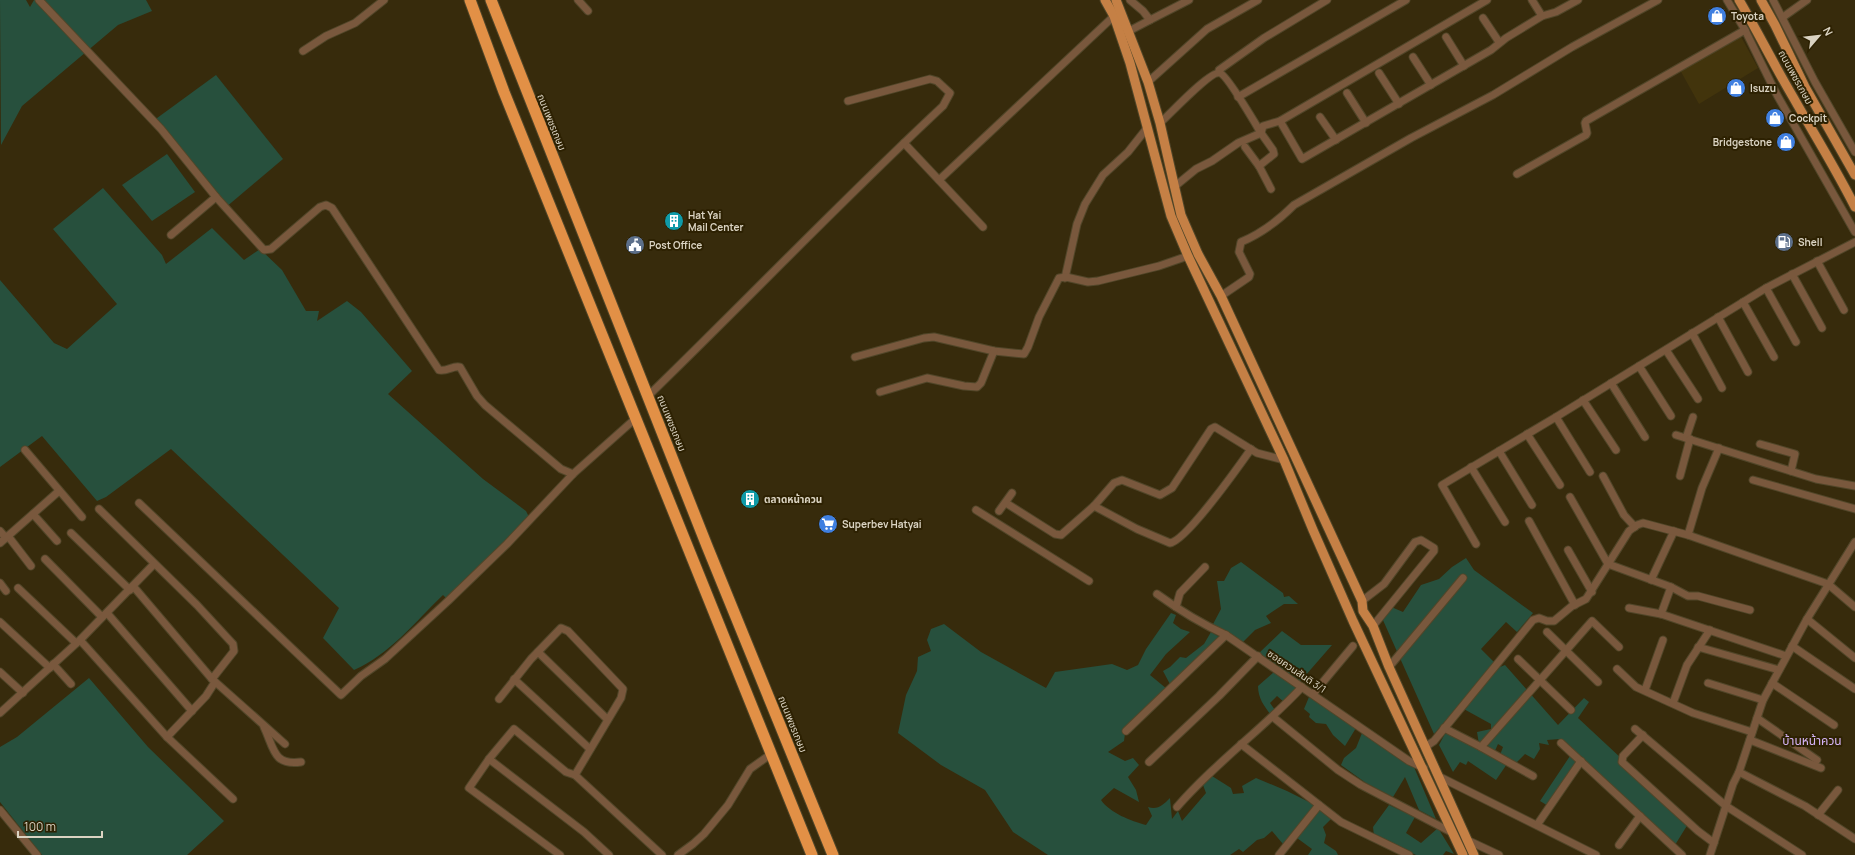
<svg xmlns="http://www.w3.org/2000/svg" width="1855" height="855" font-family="Manrope,'Noto Sans Thai',sans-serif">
  <rect width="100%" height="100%" fill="#372b0c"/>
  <polygon fill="#42340c" points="1740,35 1758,68 1699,104 1680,70"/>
  <g fill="#27503d">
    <polygon points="0,0 26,0 30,7 34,0 146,0 152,11 118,25 22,106 1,145"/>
    <polygon points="216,75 283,159 225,208 153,121"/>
    <polygon points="167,154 195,192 152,221 122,185"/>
    <path d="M103,188L162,255L166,264L212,228L244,260L260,249L282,270L306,311H319L317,321L347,301L361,312L412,371L388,394L483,479L526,511L531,521L447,599L443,595C416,621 389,655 354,670L323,638L339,608L171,449L106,497L97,501L42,436L0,467V280L54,343L67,349L117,304L53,229Z"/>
    <polygon points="1466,558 1474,570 1533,613 1517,632 1506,622 1481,649 1495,663 1434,734 1382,618 1389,606 1403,612 1421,585 1439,579 1452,567"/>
    <polygon points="1241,562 1283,593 1284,597 1289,596 1298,604 1284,604 1266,616 1271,623 1255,630 1240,645 1211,628 1221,609 1217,581 1224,581 1231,568"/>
    <path d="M1171,613L1176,615L1173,623L1181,629L1190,632L1166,654L1150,675L1167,689L1126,726L1124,741L1108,752L1125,761L1133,758L1139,765L1128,777L1136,790L1139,802L1114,788L1101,800C1110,813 1131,821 1146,825L1152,816L1148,807C1158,810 1163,805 1170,798L1172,819L1178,811L1182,821L1206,793L1203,785L1212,776L1231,788L1233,794L1244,793L1242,786L1256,778L1287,791L1315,805L1283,844L1272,831L1264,838L1257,840L1243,852L1239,849L1230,855H1048L1013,832L985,790L941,765L898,733L906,695L917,671L918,657L931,651L927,640L931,629L944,624L981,652L1046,688L1055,672L1112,664L1127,670L1138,665L1146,649Z"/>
    <polygon points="1282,631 1301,645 1332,645 1298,684 1257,655"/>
    <polygon points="1211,632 1223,639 1178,676 1177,681 1172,688 1163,671 1170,667 1180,657 1186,658 1204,644"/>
    <polygon points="1505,665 1558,725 1584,698 1589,702 1578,718 1680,813 1688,824 1675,845 1560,739 1547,740 1549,745 1539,743 1540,749 1534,759 1525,754 1515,764 1500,755 1503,747 1498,744 1494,753 1479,744 1477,732 1491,729 1491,724 1462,708 1495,669"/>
    <path d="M1274,672L1298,688L1284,702L1277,696L1270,703L1275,710L1271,715C1264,706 1258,698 1258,686Z"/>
    <polygon points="89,678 148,747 224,821 187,855 42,855 0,802 0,747 17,737"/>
    <polygon points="1309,697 1325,705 1356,728 1345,746 1333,735 1326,724 1316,723 1309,717 1310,714 1304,709"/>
    <polygon points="1448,728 1507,764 1496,780 1468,761 1466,765 1460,762 1453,772 1439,745"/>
    <polygon points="1362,733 1414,767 1436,819 1419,810 1405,777 1393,797 1366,783 1341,765 1344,758 1356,748"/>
    <polygon points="1570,756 1581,766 1557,803 1554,801 1550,807 1540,801"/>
    <polygon points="1389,805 1415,817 1406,833 1421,843 1438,828 1454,854 1446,851 1443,855 1416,855 1374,836 1373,827"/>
    <polygon points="1320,809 1332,818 1323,827 1326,835 1324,843 1336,851 1338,855 1308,855 1312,849 1297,838"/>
  </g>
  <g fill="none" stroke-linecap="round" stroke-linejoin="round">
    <g stroke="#514629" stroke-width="9">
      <g id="minor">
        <path d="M39,0L161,129L216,197L264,250L271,249L320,207L326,205L332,208L439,370C447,372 453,365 460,367L477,396L485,405L561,469L573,474"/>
        <polyline points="578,0 588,11"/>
        <polyline points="1130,0 1143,11 1150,20 1189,0"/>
        <polyline points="1532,0 1542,16"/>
        <polyline points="1727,0 1745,30 1777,95 1855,232"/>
        <polyline points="1773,0 1815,82 1855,152"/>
        <polyline points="1783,17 1807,0"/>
        <polyline points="1483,18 1499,42"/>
        <polyline points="1129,31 1150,20"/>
        <polyline points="1446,37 1464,66"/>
        <polyline points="303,51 326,36 355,23 384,0"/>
        <polyline points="1413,57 1431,85"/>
        <polyline points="1219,72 1219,70 1264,38 1327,0"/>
        <polyline points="1379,73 1399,104"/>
        <polyline points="1148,82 1207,29 1258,0"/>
        <polyline points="1347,93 1366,123"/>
        <polyline points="1238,97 1406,0"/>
        <polyline points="1320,117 1336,140"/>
        <polyline points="1280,121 1302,159 1491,50 1506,38 1542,16 1556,12 1578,0"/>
        <path d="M1160,123C1169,115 1211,70 1220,73C1227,75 1255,123 1261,133L1263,126L1280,121L1487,0"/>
        <polyline points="904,143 983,227"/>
        <polyline points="1245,147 1259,166 1271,189"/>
        <polyline points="1517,174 1586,135 1587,133 1585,123 1586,121 1745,30"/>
        <polyline points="939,180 1114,16"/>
        <polyline points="1174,187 1196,169 1212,161 1238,143 1261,133 1273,150 1274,154 1259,166"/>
        <polyline points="171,235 216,197"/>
        <polyline points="1817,261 1844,310"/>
        <polyline points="1792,274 1822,328"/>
        <polyline points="1065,278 1077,224 1085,204 1103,175 1128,152 1147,128"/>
        <polyline points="1766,288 1796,342"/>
        <path d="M1221,296L1249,277L1250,274L1239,252L1241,242C1260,234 1279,220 1294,205L1411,138L1493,95L1572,47L1658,0"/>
        <polyline points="1743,302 1774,357"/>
        <polyline points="1718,317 1748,372"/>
        <polyline points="1692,333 1722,388"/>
        <polyline points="1666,350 1698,399"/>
        <polyline points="855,357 924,338 934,337 994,351 1024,354 1028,347 1039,317 1059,278 1066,277 1088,282 1098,281 1159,266 1188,256"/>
        <polyline points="1639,366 1671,416"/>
        <polyline points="1611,383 1645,437"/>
        <polyline points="880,392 927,378 964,386 977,387 981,383 994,351"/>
        <path d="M648,396C747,300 842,200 943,106L950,93L937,81L930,79L848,101"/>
        <polyline points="1583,400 1616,450"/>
        <polyline points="1556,417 1590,472"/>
        <polyline points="1527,434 1560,485"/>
        <polyline points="1676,435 1816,479 1855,486"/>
        <polyline points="1686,438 1693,417"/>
        <polyline points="1760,444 1795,454 1791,471"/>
        <polyline points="25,450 82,517"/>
        <polyline points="1499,451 1532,505"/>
        <polyline points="1471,467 1505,522"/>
        <polyline points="1603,476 1624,515 1635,527"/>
        <polyline points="1680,476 1690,439"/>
        <polyline points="1753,480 1855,509"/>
        <polyline points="1570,497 1608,564 1671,587 1688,596 1698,596 1750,610"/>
        <polyline points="139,503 341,695 361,676 385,659 448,601 507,544 573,474 636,418"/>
        <polyline points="1006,503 1055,534 1061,535 1094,506 1114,483 1122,480 1160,495 1172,488 1211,429 1215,427 1257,453 1284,460"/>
        <path d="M1094,506L1137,529L1170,543C1186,541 1239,466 1251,449"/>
        <polyline points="99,509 197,605 233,644 234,651 212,679"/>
        <polyline points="976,510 1089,581"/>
        <polyline points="999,511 1012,493"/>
        <polyline points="33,514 57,541"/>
        <polyline points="1529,521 1575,605"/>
        <polyline points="0,531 6,538"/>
        <polyline points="71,533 130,590"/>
        <polyline points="1688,535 1702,488 1719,448"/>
        <polyline points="8,536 31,566"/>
        <polyline points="0,543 59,491"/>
        <polyline points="1476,544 1442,485 1556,417 1766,288 1855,242"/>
        <polyline points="1568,550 1592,592"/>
        <polyline points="45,559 102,617"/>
        <polyline points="1651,580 1674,531"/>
        <polyline points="0,583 6,591"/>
        <polyline points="133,586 212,679 285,744"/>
        <polyline points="18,588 76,643"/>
        <path d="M1157,594C1179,610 1202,624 1226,635L1409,761L1424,768"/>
        <polyline points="1362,601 1384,584 1415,542 1421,540 1434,548 1434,551 1373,626"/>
        <polyline points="1176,607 1180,593 1205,567"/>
        <polyline points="1629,608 1661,614 1786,656"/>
        <polyline points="107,613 192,711"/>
        <polyline points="1661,614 1671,587"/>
        <polyline points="1807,619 1855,658"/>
        <polyline points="0,622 50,668"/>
        <polyline points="1547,632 1598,682"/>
        <polyline points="80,640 167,737 233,799"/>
        <polyline points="1792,646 1855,689"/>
        <polyline points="1698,647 1779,670"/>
        <polyline points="538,652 607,719"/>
        <polyline points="1518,659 1571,710"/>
        <polyline points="53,664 71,684"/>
        <polyline points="1389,667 1463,578"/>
        <polyline points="1617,669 1636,687 1693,713 1752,732"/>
        <polyline points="0,672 23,693"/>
        <polyline points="514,679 590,749"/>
        <polyline points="1708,683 1763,700"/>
        <polyline points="1772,683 1834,725"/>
        <polyline points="1645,690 1663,640"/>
        <polyline points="1313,694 1353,646"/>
        <polyline points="499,699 531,659 561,628 568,631 623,689 621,698 575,775"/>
        <polyline points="1673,703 1687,665 1710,630"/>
        <polyline points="0,713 80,640 154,564"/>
        <polyline points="1273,717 1338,770 1361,785 1453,833"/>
        <polyline points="1757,718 1817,760"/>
        <path d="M264,727C274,748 273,766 301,762"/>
        <polyline points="1444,728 1481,747 1592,621 1619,647"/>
        <polyline points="1635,729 1726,806 1802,855"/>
        <polyline points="1126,731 1226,635"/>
        <polyline points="1643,735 1623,756 1622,762 1698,831 1714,843"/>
        <polyline points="167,737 206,696 215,682"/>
        <polyline points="1750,740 1821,768"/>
        <polyline points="1561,743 1682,855"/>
        <polyline points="1241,744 1341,822 1409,855"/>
        <polyline points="1425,747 1434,741 1533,620 1539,618 1547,621 1554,621 1572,606 1586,599 1629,531 1637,525 1643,523 1688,535 1828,584 1855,607"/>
        <polyline points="1481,747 1533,776"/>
        <polyline points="489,759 584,832 609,855"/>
        <polyline points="1149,762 1219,696 1258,656"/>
        <polyline points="1739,772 1805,806 1855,839"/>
        <polyline points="1438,776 1596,855"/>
        <path d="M1177,807C1215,763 1263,729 1302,687"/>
        <polyline points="0,810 37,855"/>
        <polyline points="1818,815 1838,790"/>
        <polyline points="1537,825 1581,761"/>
        <polyline points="1467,840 1499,855"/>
        <polyline points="1619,845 1640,816"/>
        <polyline points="560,855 469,788 489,759 514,729 566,772 575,775 662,855"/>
        <polyline points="678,855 693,844 704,834 728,805 750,769 771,754"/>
        <polyline points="1279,855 1319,805"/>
        <polyline points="1710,855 1733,784 1739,772 1763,700 1807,619 1855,542"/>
      </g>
    </g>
    <g stroke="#514629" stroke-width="11">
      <g id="major">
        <polyline points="1105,0 1114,16 1130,63 1171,216 1188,256 1284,460 1313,530 1353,621 1463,855"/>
        <polyline points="1116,0 1148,82 1160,123 1181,215 1198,254 1221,296 1362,601 1363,611 1373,626 1389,667 1474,855"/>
        <path d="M1739,0C1758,32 1774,65 1793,97C1814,134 1836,169 1855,207"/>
        <polyline points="1761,0 1775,25 1805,87 1855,175"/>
      </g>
    </g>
    <g stroke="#514629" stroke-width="13">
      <g id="highway">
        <polyline points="470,0 504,92 812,855"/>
        <polyline points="491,0 707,546 833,855"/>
      </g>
    </g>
    <use href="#minor" stroke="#79583d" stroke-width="7"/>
    <use href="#major" stroke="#c58045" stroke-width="9"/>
    <use href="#highway" stroke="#e29046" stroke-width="11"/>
  </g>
  <defs>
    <g id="shop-disc" transform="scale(1)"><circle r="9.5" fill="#3f7fe0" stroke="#2d2102"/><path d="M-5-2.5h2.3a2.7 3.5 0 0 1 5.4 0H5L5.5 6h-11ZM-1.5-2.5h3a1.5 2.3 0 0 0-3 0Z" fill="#fff"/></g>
    <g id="building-disc" transform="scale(1)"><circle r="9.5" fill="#0f9aa8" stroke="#2d2102"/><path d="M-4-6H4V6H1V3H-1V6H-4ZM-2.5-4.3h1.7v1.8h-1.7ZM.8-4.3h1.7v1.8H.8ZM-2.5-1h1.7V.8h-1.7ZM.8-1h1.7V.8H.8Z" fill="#fff"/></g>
    <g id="fuel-disc" transform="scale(1)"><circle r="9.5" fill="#5c6f8a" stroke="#2d2102"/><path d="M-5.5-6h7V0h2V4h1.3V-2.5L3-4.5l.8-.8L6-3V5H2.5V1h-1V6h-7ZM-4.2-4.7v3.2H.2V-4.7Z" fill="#fff"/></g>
    <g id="civic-disc" transform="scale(1)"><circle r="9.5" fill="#5c6f8a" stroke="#2d2102"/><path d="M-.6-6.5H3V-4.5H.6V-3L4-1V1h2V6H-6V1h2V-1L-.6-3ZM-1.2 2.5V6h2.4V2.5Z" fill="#fff"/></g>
    <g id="supermarket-disc" transform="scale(1)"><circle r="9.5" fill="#3f7fe0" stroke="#2d2102"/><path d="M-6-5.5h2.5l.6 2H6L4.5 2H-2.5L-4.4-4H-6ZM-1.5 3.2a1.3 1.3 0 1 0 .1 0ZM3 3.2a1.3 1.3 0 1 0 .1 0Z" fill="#fff"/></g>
  </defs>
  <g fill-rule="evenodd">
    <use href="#shop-disc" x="1717" y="16"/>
    <use href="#shop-disc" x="1736" y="88"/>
    <use href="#shop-disc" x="1775" y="118"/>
    <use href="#shop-disc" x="1786" y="142"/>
    <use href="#building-disc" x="674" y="221"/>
    <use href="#fuel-disc" x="1784" y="242"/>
    <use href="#civic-disc" x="635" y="245"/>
    <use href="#building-disc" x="750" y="499"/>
    <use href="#supermarket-disc" x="828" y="524"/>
  </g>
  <g text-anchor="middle" stroke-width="4" stroke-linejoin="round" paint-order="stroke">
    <g font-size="10" font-weight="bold" fill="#dad3c2" stroke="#2d2102" text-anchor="start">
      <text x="1731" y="20">Toyota</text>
      <text x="1750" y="92">Isuzu</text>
      <text x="1789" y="122">Cockpit</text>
      <text x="1772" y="146" text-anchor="end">Bridgestone</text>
      <text x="688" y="219">Hat Yai<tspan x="688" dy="12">Mail Center</tspan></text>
      <text x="1798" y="246">Shell</text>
      <text x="649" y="249">Post Office</text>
      <text x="764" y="503">ตลาดหน้าควน</text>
      <text x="842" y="528">Superbev Hatyai</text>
    </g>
    <g font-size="10" fill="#dad3c2" stroke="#2d2102">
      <text transform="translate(1796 77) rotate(61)" y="4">ถนนเพชรเกษม</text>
      <text transform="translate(552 122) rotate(68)" y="4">ถนนเพชรเกษม</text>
      <text transform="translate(672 423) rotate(68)" y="4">ถนนเพชรเกษม</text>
      <text transform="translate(1297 671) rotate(34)" y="4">ซอยควนสันติ 3/1</text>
      <text transform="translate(793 724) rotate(68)" y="4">ถนนเพชรเกษม</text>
    </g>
    <g font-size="12" fill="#d6b5f9" stroke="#2d2102">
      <text x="1812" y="745">บ้านหน้าควน</text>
    </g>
  </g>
  <g transform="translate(1819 36) rotate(62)" stroke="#2d2102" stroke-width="3" paint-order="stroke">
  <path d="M0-3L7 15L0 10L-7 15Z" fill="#dad3c2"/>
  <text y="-6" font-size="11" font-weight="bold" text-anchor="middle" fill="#dad3c2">N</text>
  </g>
  <path d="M18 831v6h84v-6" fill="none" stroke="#dad3c2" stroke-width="2"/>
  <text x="24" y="831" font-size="12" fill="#dad3c2" stroke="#2d2102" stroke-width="3" paint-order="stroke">100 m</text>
</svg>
